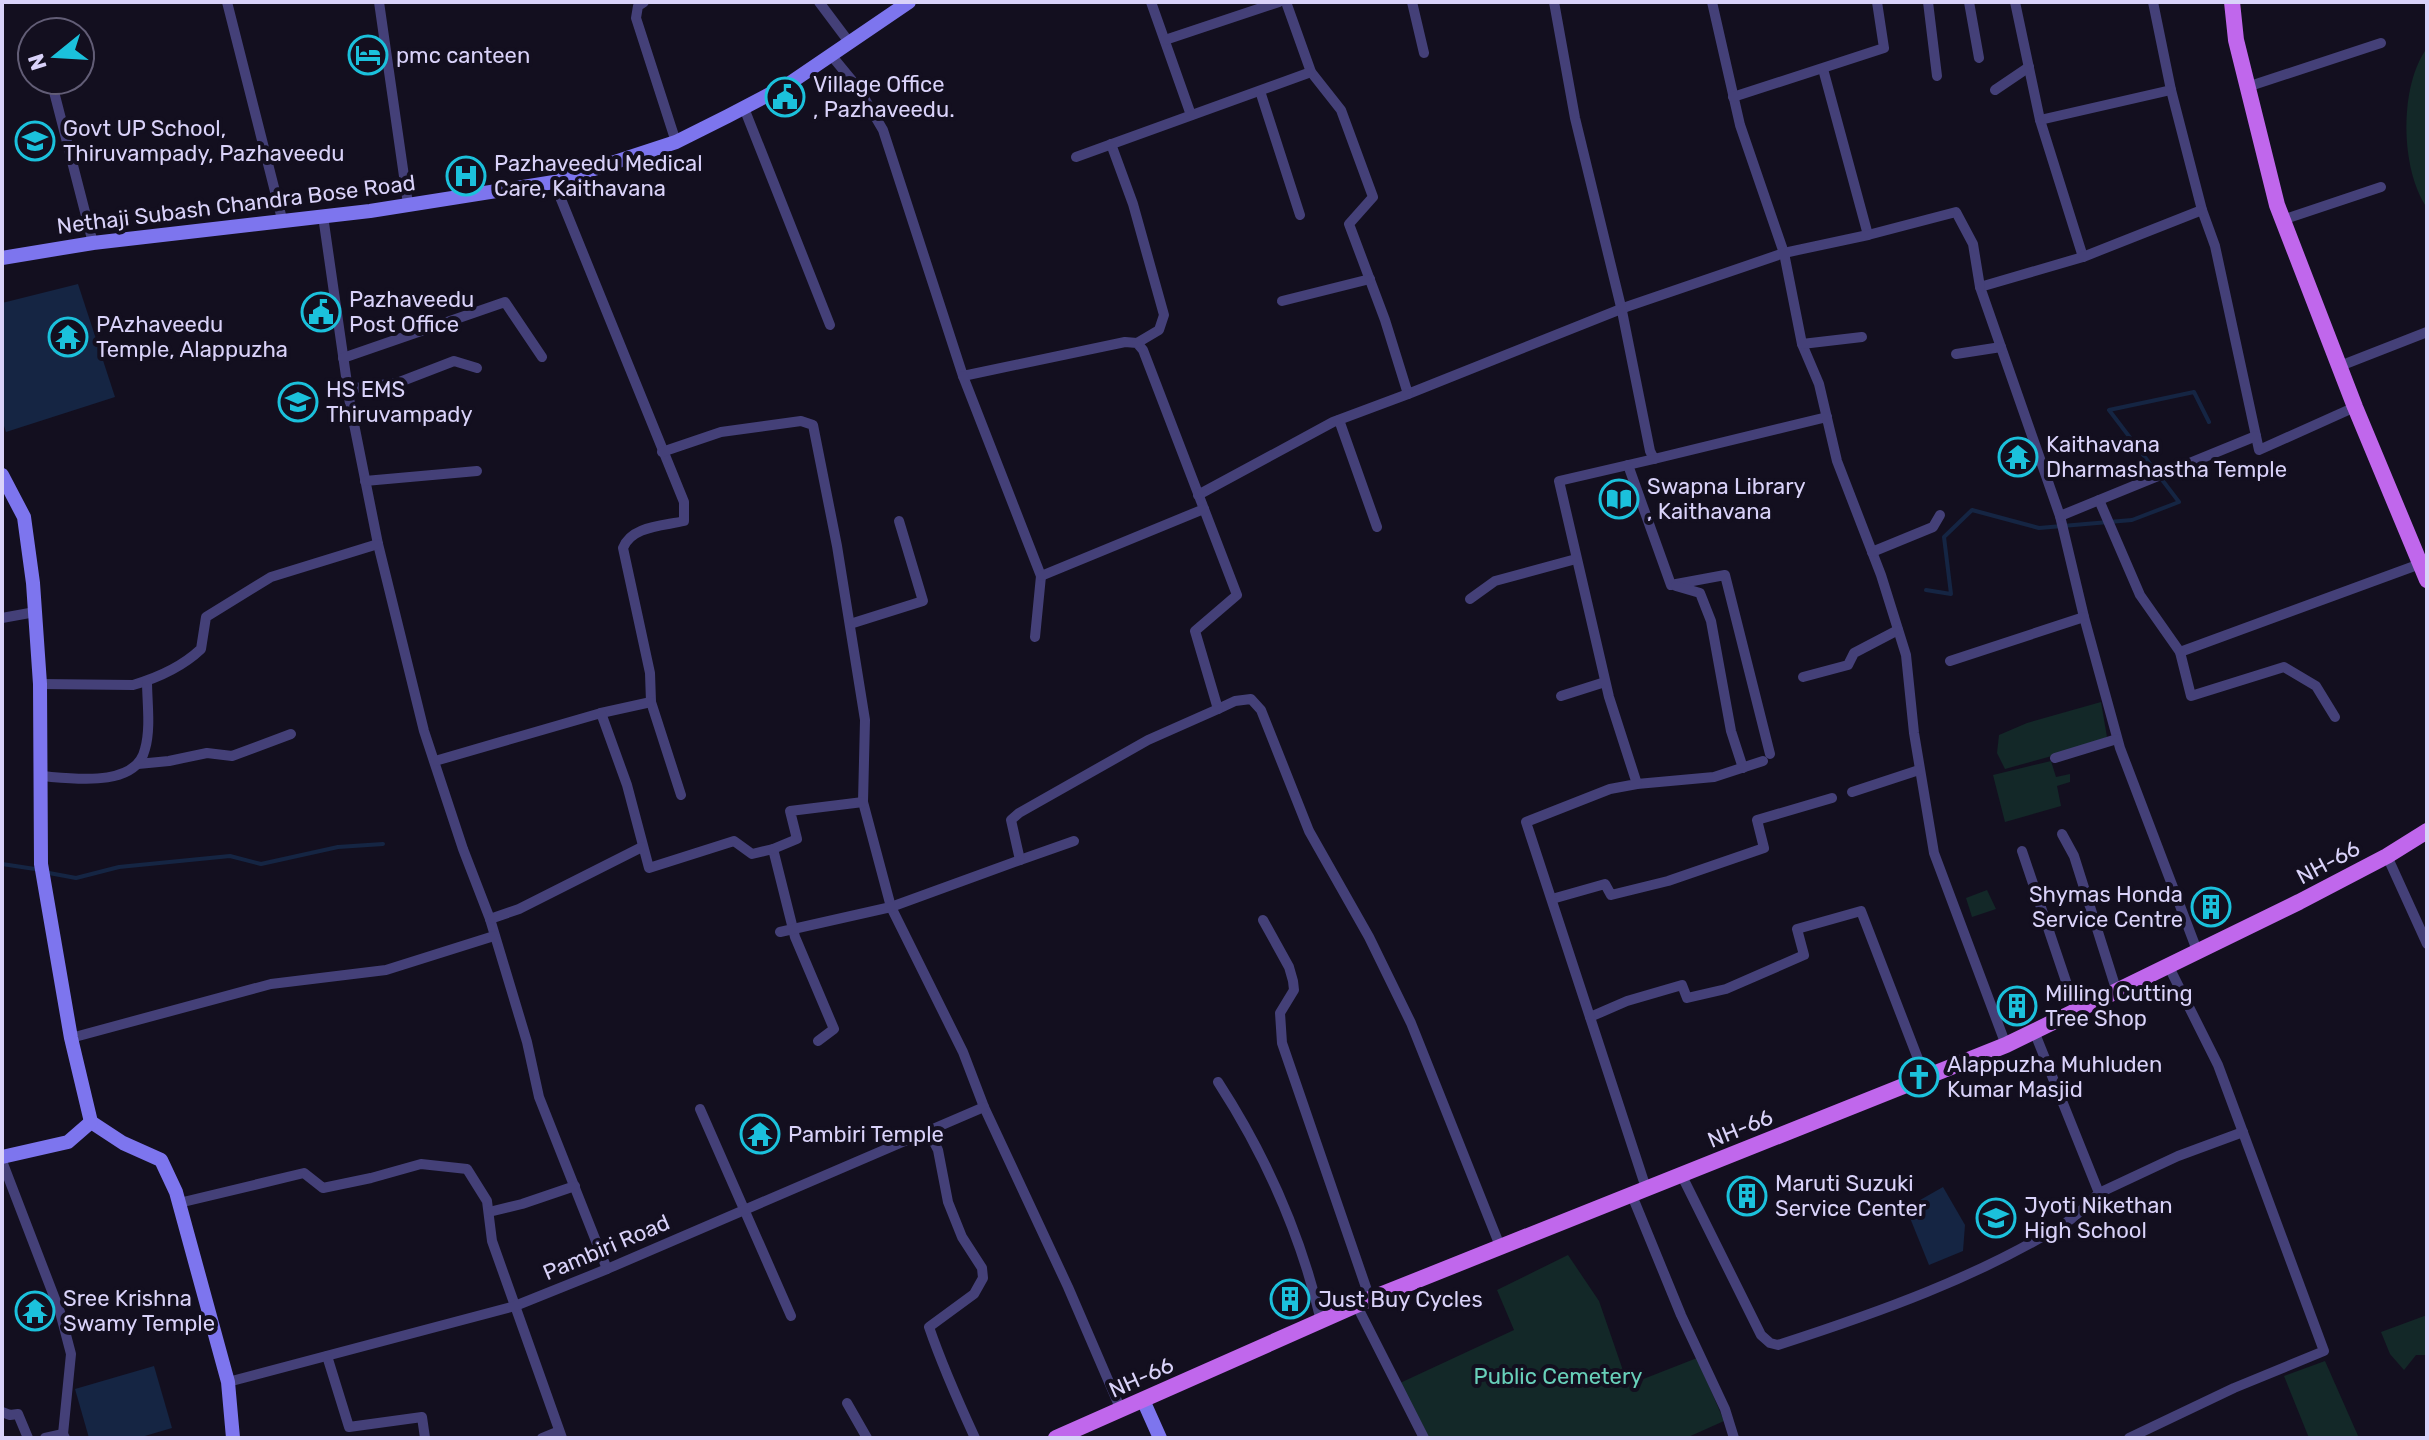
<svg xmlns="http://www.w3.org/2000/svg" width="2429" height="1440" font-family="Rubik,sans-serif">
  <rect width="100%" height="100%" fill="#130f1f"/>
  <g fill="#132828">
    <path d="M2427,48V208C2400,169 2399,86 2427,48Z"/>
    <polygon points="2101,702 2107,737 2077,749 2005,769 1997,753 1999,735 2027,723"/>
    <polygon points="2051,761 2056,777 2070,774 2070,782 2057,786 2061,806 2005,822 1993,775"/>
    <polygon points="1987,890 1996,909 1972,917 1966,898"/>
    <polygon points="1568,1255 1599,1301 1628,1385 1697,1358 1724,1421 1686,1438 1427,1438 1400,1383 1514,1330 1497,1290"/>
    <polygon points="2427,1315 2427,1355 2416,1355 2404,1370 2390,1354 2381,1332"/>
    <polygon points="2325,1361 2359,1438 2309,1438 2284,1376"/>
  </g>
  <g fill="#152543">
    <polygon points="78,284 115,397 6,432 2,420 2,303"/>
    <polygon points="1943,1187 1965,1225 1963,1251 1929,1265 1906,1208"/>
    <polygon points="154,1366 172,1428 138,1438 89,1438 75,1389"/>
  </g>
  <g fill="none" stroke-linecap="round" stroke-linejoin="round">
    <g stroke="#152543" stroke-width="4">
      <polyline points="1926,590 1951,594 1944,537 1972,510 2039,528 2132,520 2179,502 2109,410 2194,392 2209,422"/>
      <polyline points="2,864 35,869"/>
      <polyline points="49,873 76,878 119,867 230,856 261,864 338,847 383,844"/>
    </g>
    <g stroke="#444078" stroke-width="10">
      <polyline points="227,2 282,219"/>
      <polyline points="379,2 408,204"/>
      <polyline points="644,2 638,6 636,18 676,142"/>
      <polyline points="819,2 849,42"/>
      <polyline points="1151,2 1191,115"/>
      <polyline points="1286,2 1311,72 1341,110 1373,197 1349,224 1385,320 1408,394 1626,307 1784,253 1740,125 1712,2"/>
      <polyline points="1412,2 1424,53"/>
      <polyline points="1554,2 1575,118 1622,311 1650,451 1654,459 1827,417"/>
      <polyline points="1928,2 1937,76"/>
      <polyline points="1969,2 1979,58"/>
      <polyline points="2015,2 2040,120 2083,257 1980,287 2060,516 2084,617 2120,748 2198,953"/>
      <polyline points="2153,2 2171,90 2202,210 2215,246 2259,450 2355,407"/>
      <polyline points="38,29 39,32"/>
      <polyline points="1165,40 1279,2"/>
      <polyline points="831,55 859,89 883,130 963,376 1125,342 1137,343 1143,350 1237,595 1195,631 1218,709 1235,701 1251,699 1261,710 1309,831 1369,937 1411,1023 1500,1246"/>
      <polyline points="1823,69 1868,235"/>
      <polyline points="51,80 93,243"/>
      <polyline points="2247,87 2381,43"/>
      <polyline points="1995,90 2029,67"/>
      <polyline points="1260,91 1300,215"/>
      <polyline points="1733,97 1884,48 1877,2"/>
      <polyline points="744,108 830,325"/>
      <polyline points="2040,120 2171,90"/>
      <polyline points="1111,144 1133,204 1164,315 1159,330 1137,343"/>
      <polyline points="1076,157 1311,72"/>
      <path d="M554,182L684,502V521C663,526 631,526 623,548L650,673L651,702L681,795"/>
      <polyline points="323,216 350,404 378,544 424,731 463,849 490,919 527,1042 539,1097 607,1269"/>
      <polyline points="2282,220 2381,187"/>
      <polyline points="2083,257 2202,210"/>
      <polyline points="1980,287 1973,244 1956,212 1868,235 1784,253 1802,344 1819,384 1837,461 1881,575 1906,655 1914,733 1934,853 2006,1045"/>
      <polyline points="1282,301 1370,279"/>
      <polyline points="1802,344 1862,337"/>
      <polyline points="1956,354 2001,347"/>
      <polyline points="343,358 505,302 542,357"/>
      <polyline points="2340,366 2427,332"/>
      <polyline points="963,376 1041,576 1035,637"/>
      <polyline points="347,389 397,383 454,361 477,368"/>
      <polyline points="1339,420 1377,527"/>
      <polyline points="662,452 721,432 801,421 813,425 837,546 865,720 863,802 891,907 963,1052 984,1107 1068,1287 1121,1410"/>
      <polyline points="1628,465 1671,585 1725,575 1770,754"/>
      <polyline points="365,481 477,471"/>
      <polyline points="1198,495 1333,422 1408,394"/>
      <polyline points="2099,500 2140,595 2180,652 2191,696 2284,667 2316,686 2335,717"/>
      <polyline points="2060,516 2256,436"/>
      <polyline points="1872,552 1933,527 1940,515"/>
      <polyline points="1041,576 1204,509"/>
      <polyline points="1676,586 1700,593 1711,621 1731,731 1743,768"/>
      <polyline points="1470,599 1495,581 1576,559"/>
      <polyline points="2,618 35,612"/>
      <polyline points="850,624 923,601 899,521"/>
      <polyline points="2180,652 2420,564"/>
      <polyline points="1950,661 2084,617"/>
      <polyline points="1803,677 1848,665 1854,653 1898,630"/>
      <path d="M40,684L133,685C157,678 183,666 201,649L206,617L271,577L378,544"/>
      <polyline points="1561,696 1605,682"/>
      <polyline points="601,713 651,702"/>
      <polyline points="2055,758 2117,739"/>
      <polyline points="435,761 601,713 627,785 649,868 734,841 752,854 773,849 795,937 834,1029 818,1041"/>
      <polyline points="138,764 169,761 207,753 232,756 291,734"/>
      <path d="M40,776C70,778 136,789 145,749C151,728 147,702 147,681"/>
      <polyline points="1637,784 1714,777 1763,761"/>
      <polyline points="1852,792 1919,770"/>
      <polyline points="2062,834 2074,856 2117,992"/>
      <polyline points="773,849 797,839 790,811 863,802"/>
      <polyline points="2022,851 2076,1011"/>
      <polyline points="2387,856 2427,944"/>
      <polyline points="1020,860 1074,841"/>
      <polyline points="1552,899 1605,884 1611,895 1668,881 1764,848 1757,820 1832,798"/>
      <polyline points="490,919 519,909 642,847"/>
      <polyline points="1263,920 1289,967 1293,981 1294,990 1280,1013 1282,1043 1370,1299"/>
      <polyline points="780,932 891,907 1020,860 1011,820 1019,813 1148,740 1218,709"/>
      <polyline points="1590,1017 1627,1001 1682,985 1687,998 1726,989 1804,955 1797,929 1861,911 1925,1077"/>
      <polyline points="71,1038 271,984 386,970 494,936"/>
      <path d="M1218,1082C1266,1156 1301,1235 1321,1321"/>
      <polyline points="700,1109 791,1316"/>
      <path d="M928,1131L938,1150L948,1202L962,1237L982,1268L983,1278L974,1294L929,1327C942,1365 958,1401 975,1438"/>
      <polyline points="2,1161 60,1312 71,1354 63,1434"/>
      <path d="M1681,1174L1761,1335L1770,1343L1778,1345C1877,1313 1979,1277 2067,1222C2079,1214 2089,1203 2099,1193L2034,1031"/>
      <polyline points="1646,1188 1526,822 1610,789 1637,784 1609,697 1559,481 1654,459"/>
      <polyline points="1631,1193 1681,1315 1725,1409 1734,1438"/>
      <polyline points="2099,1193 2178,1156 2243,1132"/>
      <polyline points="179,1203 304,1173 323,1188 371,1178 421,1164 467,1169 487,1201 492,1241 562,1438"/>
      <polyline points="489,1212 522,1204 575,1186"/>
      <polyline points="1357,1306 1424,1438"/>
      <polyline points="327,1356 349,1427 422,1417 425,1438"/>
      <polyline points="228,1382 515,1306 607,1269 984,1107"/>
      <polyline points="847,1403 867,1438"/>
      <polyline points="2,1412 10,1415 18,1414 28,1438"/>
      <polyline points="45,1438 63,1434 65,1438"/>
      <polyline points="542,1438 559,1431"/>
      <polyline points="2129,1438 2234,1388 2324,1351 2218,1065 2169,967"/>
    </g>
    <g stroke="#7d75ee" stroke-width="14">
      <polyline points="2,258 93,243 370,211 554,182 676,142 728,116 787,85 909,2"/>
      <polyline points="2,475 24,517 33,583 40,684 41,864 71,1038 91,1122"/>
      <polyline points="91,1122 123,1143 161,1160 176,1192 228,1382 233,1438"/>
      <polyline points="2,1157 68,1142 91,1122"/>
      <polyline points="1143,1400 1160,1438"/>
    </g>
    <g stroke="#c067ec" stroke-width="16">
      <polyline points="2232,2 2236,40 2277,205 2355,407 2427,580"/>
      <polyline points="1056,1438 1370,1299 2006,1045 2299,902 2387,856 2427,831"/>
    </g>
  </g>
  <defs>
    <g id="hotel-ring" transform="scale(2)"><circle r="9.5" fill="#130f1f" stroke="#1bc1dc" stroke-width="1.5"/><path d="M-6-4.5h1.5V1H6V5H4.5V3h-9V5H-6ZM-4 0a1.8 1.8 0 1 1 3.6 0ZM.5 0V-2.5h3Q6-2.5 6 0Z" fill="#1bc1dc"/></g>
    <g id="civic-ring" transform="scale(2)"><circle r="9.5" fill="#130f1f" stroke="#1bc1dc" stroke-width="1.5"/><path d="M-.6-6.5H3V-4.5H.6V-3L4-1V1h2V6H-6V1h2V-1L-.6-3ZM-1.2 2.5V6h2.4V2.5Z" fill="#1bc1dc"/></g>
    <g id="school-ring" transform="scale(2)"><circle r="9.5" fill="#130f1f" stroke="#1bc1dc" stroke-width="1.5"/><path d="M0-5L7-2L0 1L-7-2ZM-4 1L0 2.5L4 1V4Q0 6-4 4Z" fill="#1bc1dc"/></g>
    <g id="hospital-ring" transform="scale(2)"><circle r="9.5" fill="#130f1f" stroke="#1bc1dc" stroke-width="1.5"/><path d="M-5-5h3v3.5h4V-5h3V5h-3V1.5h-4V5h-3Z" fill="#1bc1dc"/></g>
    <g id="temple-ring" transform="scale(2)"><circle r="9.5" fill="#130f1f" stroke="#1bc1dc" stroke-width="1.5"/><path d="M0-6L5-2H3V0L6.5 2.5H4V6H1.5V3h-3V6H-4V2.5H-6.5L-3 0V-2H-5Z" fill="#1bc1dc"/></g>
    <g id="library-ring" transform="scale(2)"><circle r="9.5" fill="#130f1f" stroke="#1bc1dc" stroke-width="1.5"/><path d="M-6-4Q-3-5.5-.7-3.5V5Q-3 3-6 4ZM6-4Q3-5.5 .7-3.5V5Q3 3 6 4Z" fill="#1bc1dc"/></g>
    <g id="building-ring" transform="scale(2)"><circle r="9.5" fill="#130f1f" stroke="#1bc1dc" stroke-width="1.5"/><path d="M-4-6H4V6H1V3H-1V6H-4ZM-2.5-4.3h1.7v1.8h-1.7ZM.8-4.3h1.7v1.8H.8ZM-2.5-1h1.7V.8h-1.7ZM.8-1h1.7V.8H.8Z" fill="#1bc1dc"/></g>
    <g id="church-ring" transform="scale(2)"><circle r="9.5" fill="#130f1f" stroke="#1bc1dc" stroke-width="1.5"/><path d="M-1.2-6h2.4v3.5h3.3v2.4h-3.3V6h-2.4V-.1h-3.3v-2.4h3.3Z" fill="#1bc1dc"/></g>
  </defs>
  <g fill-rule="evenodd">
    <use href="#hotel-ring" x="368" y="55"/>
    <use href="#civic-ring" x="785" y="97"/>
    <use href="#school-ring" x="35" y="141"/>
    <use href="#hospital-ring" x="466" y="176"/>
    <use href="#civic-ring" x="321" y="312"/>
    <use href="#temple-ring" x="68" y="337"/>
    <use href="#school-ring" x="298" y="402"/>
    <use href="#temple-ring" x="2018" y="457"/>
    <use href="#library-ring" x="1619" y="499"/>
    <use href="#building-ring" x="2211" y="907"/>
    <use href="#building-ring" x="2017" y="1006"/>
    <use href="#church-ring" x="1919" y="1077"/>
    <use href="#temple-ring" x="760" y="1134"/>
    <use href="#building-ring" x="1747" y="1196"/>
    <use href="#school-ring" x="1996" y="1218"/>
    <use href="#building-ring" x="1290" y="1299"/>
    <use href="#temple-ring" x="35" y="1311"/>
  </g>
  <g text-anchor="middle" stroke-width="8" stroke-linejoin="round" paint-order="stroke">
    <g font-size="22" fill="#d9d2f9" stroke="#130f1f" text-anchor="start">
      <text x="396" y="63">pmc canteen</text>
      <text x="813" y="92">Village Office<tspan x="813" dy="25">, Pazhaveedu.</tspan></text>
      <text x="63" y="136">Govt UP School,<tspan x="63" dy="25">Thiruvampady, Pazhaveedu</tspan></text>
      <text x="494" y="171">Pazhaveedu Medical<tspan x="494" dy="25">Care, Kaithavana</tspan></text>
      <text x="349" y="307">Pazhaveedu<tspan x="349" dy="25">Post Office</tspan></text>
      <text x="96" y="332">PAzhaveedu<tspan x="96" dy="25">Temple, Alappuzha</tspan></text>
      <text x="326" y="397">HS EMS<tspan x="326" dy="25">Thiruvampady</tspan></text>
      <text x="2046" y="452">Kaithavana<tspan x="2046" dy="25">Dharmashastha Temple</tspan></text>
      <text x="1647" y="494">Swapna Library<tspan x="1647" dy="25">, Kaithavana</tspan></text>
      <text x="2183" y="902" text-anchor="end">Shymas Honda<tspan x="2183" dy="25">Service Centre</tspan></text>
      <text x="2045" y="1001">Milling Cutting<tspan x="2045" dy="25">Tree Shop</tspan></text>
      <text x="1947" y="1072">Alappuzha Muhluden<tspan x="1947" dy="25">Kumar Masjid</tspan></text>
      <text x="788" y="1142">Pambiri Temple</text>
      <text x="1775" y="1191">Maruti Suzuki<tspan x="1775" dy="25">Service Center</tspan></text>
      <text x="2024" y="1213">Jyoti Nikethan<tspan x="2024" dy="25">High School</tspan></text>
      <text x="63" y="1306">Sree Krishna<tspan x="63" dy="25">Swamy Temple</tspan></text>
      <text x="1318" y="1307">Just Buy Cycles</text>
    </g>
    <g font-size="22" fill="#d9d2f9" stroke="#130f1f">
      <text transform="translate(236 204) rotate(-7)" y="8">Nethaji Subash Chandra Bose Road</text>
      <text transform="translate(2328 862) rotate(-28)" y="8">NH-66</text>
      <text transform="translate(1740 1128) rotate(-22)" y="8">NH-66</text>
      <text transform="translate(606 1247) rotate(-23)" y="8">Pambiri Road</text>
      <text transform="translate(1141 1377) rotate(-24)" y="8">NH-66</text>
    </g>
    <g font-size="22" fill="#68d0ba" stroke="#130f1f">
      <text x="1558" y="1384">Public Cemetery</text>
    </g>
  </g>
  <rect width="2429" height="1440" fill="none" stroke="#d9d2f9" stroke-width="8"/>
  <g transform="translate(56 56) rotate(252)"><circle r="38" fill="#130f1f" stroke="#625d76" stroke-width="2"/>
  <path d="M0-6L14 30L0 20L-14 30Z" fill="#1bc1dc"/>
  <text y="-12" font-size="22" font-weight="bold" text-anchor="middle" fill="#d9d2f9">N</text>
  </g>
</svg>
